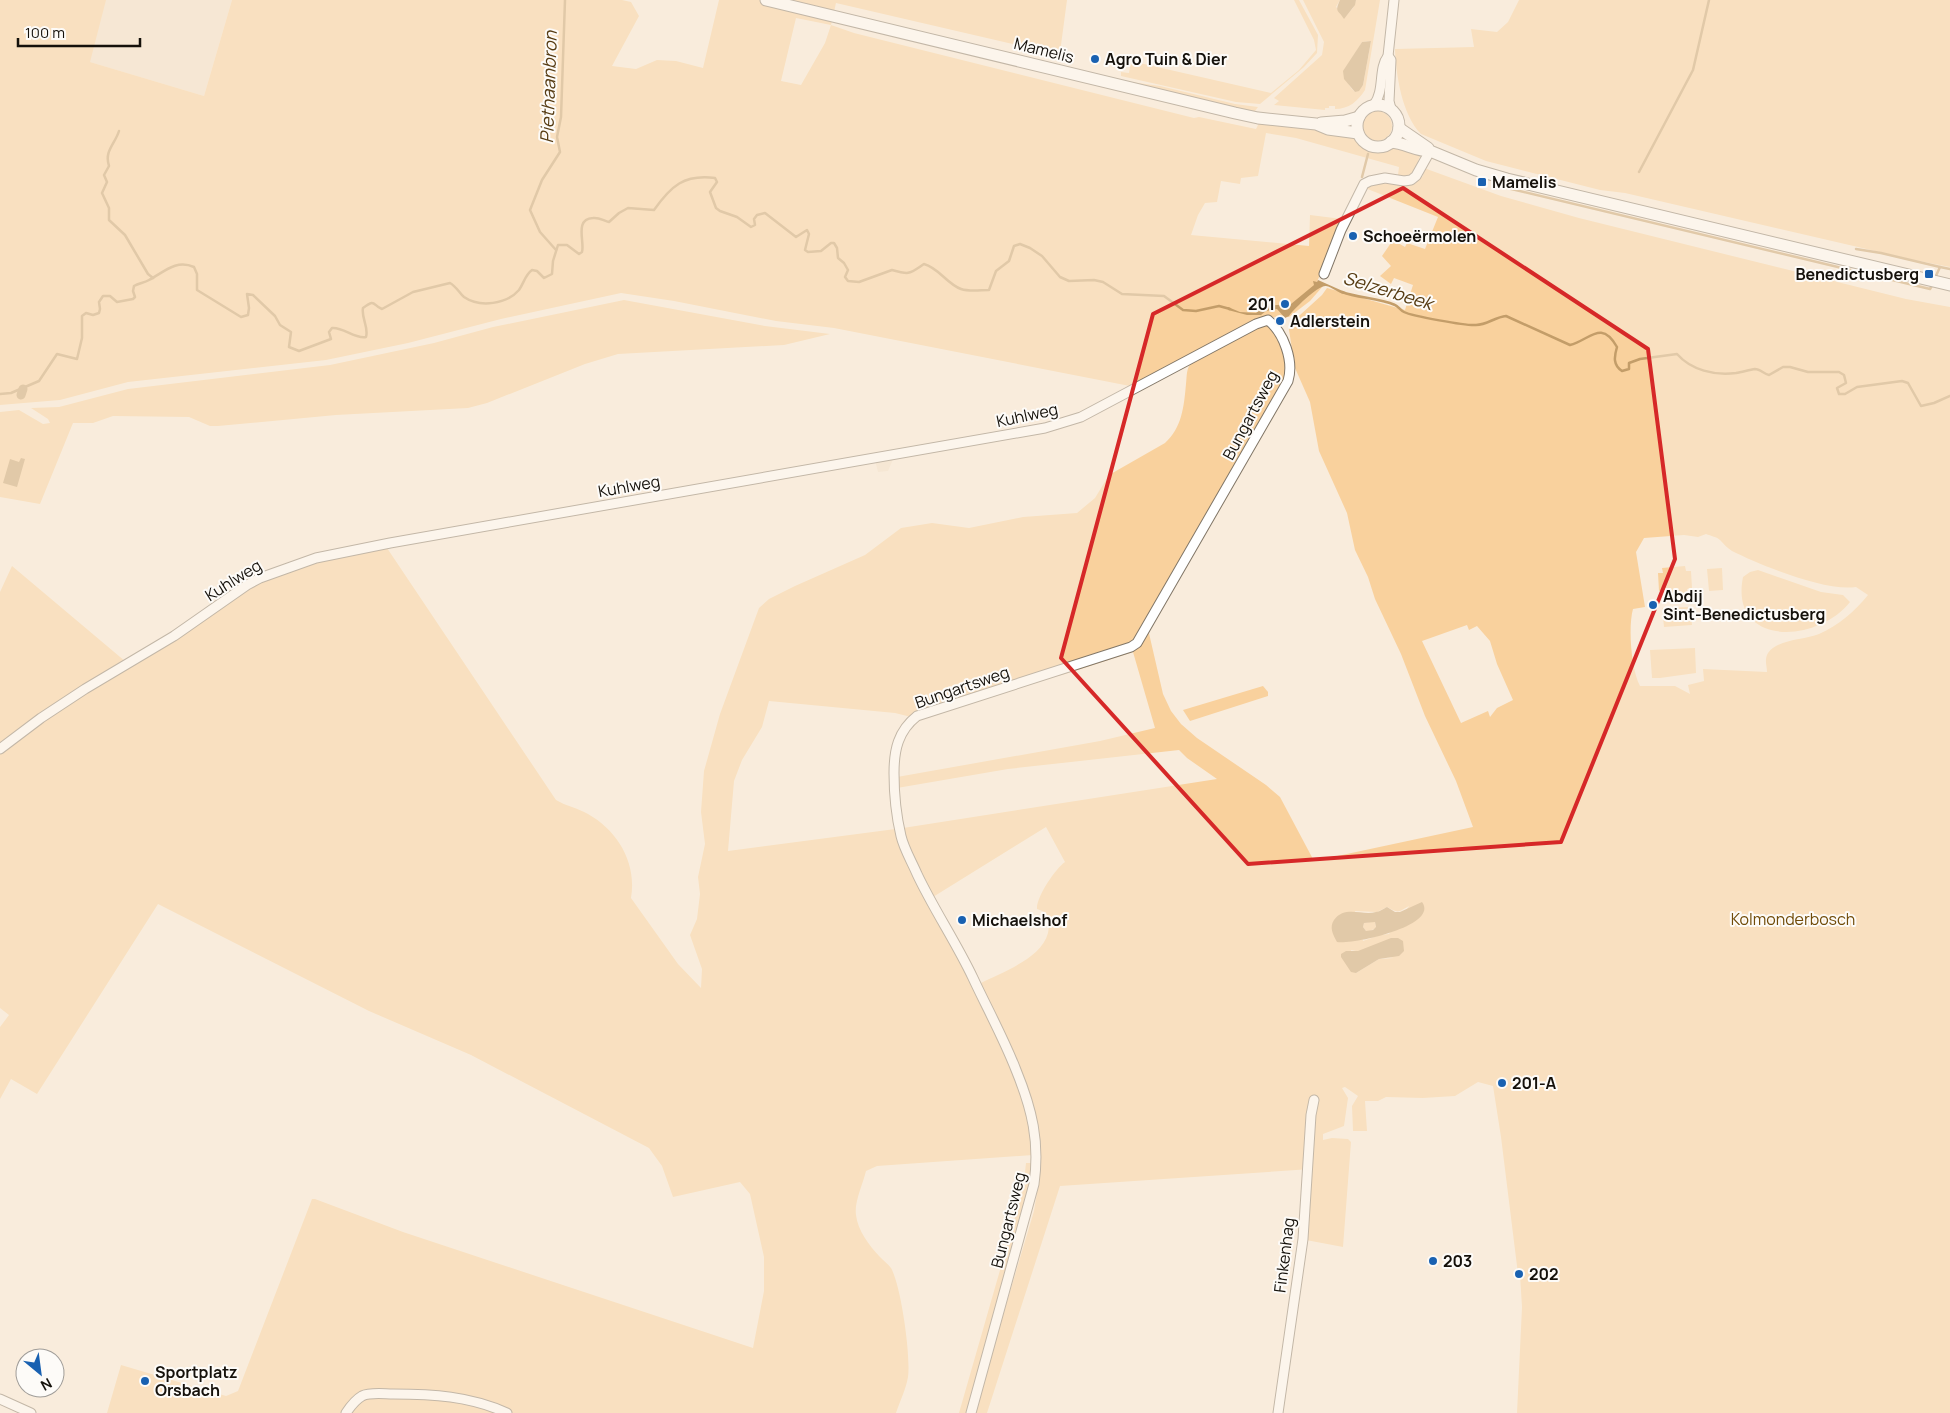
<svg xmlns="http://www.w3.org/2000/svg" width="1950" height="1413" font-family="Manrope,sans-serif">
  <rect width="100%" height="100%" fill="#f9ecdc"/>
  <g fill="#f1e0c9">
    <polygon points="94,0 232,0 204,96 83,60"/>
    <polygon points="894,457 888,471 878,472 875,460"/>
  </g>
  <g fill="#f9d19d" fill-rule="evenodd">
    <path d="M0,0H106L90,62L204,96L232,0H622L631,2L639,16L612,66L636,69L657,60L676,61L703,68L719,0H1067L1059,60L1026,47L836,3L831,25L854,33L1194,118L1199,117L1256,129L1259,123L1347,134L1368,148L1377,150L1399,147L1421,154L1412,175L1407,177L1398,175L1399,167L1296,138L1266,133L1258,176L1241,178L1240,184L1221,181L1217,202L1205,203L1198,215L1191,235L1309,246L1310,215L1342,219L1317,282L1323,286L1310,301L1289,317L1258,318L1135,387L834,328L776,321L674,301L621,293L501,319L408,343L326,360L128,382L60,400L0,405ZM796,18L831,25L825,43L801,85L781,81Z"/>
    <polygon points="1294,0 1299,0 1318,35 1317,53 1304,67 1260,104 1236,102 1121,76 1121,72 1129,73 1131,61 1271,93 1299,70 1316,50 1314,40"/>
    <path d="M1303,0H1340L1336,7L1346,16L1353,8L1356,0H1380L1365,90C1358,101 1349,109 1335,109V106H1329V108H1325V110L1274,105L1279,101L1274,98L1322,55L1324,42ZM1371,41L1363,85L1355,92C1336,74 1353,59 1362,42Z"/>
    <path d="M1519,0H1950V267L1914,260L1625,193L1600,190L1486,161L1421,134C1402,115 1396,75 1395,49L1474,47L1471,29L1497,32L1508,22Z"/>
    <polygon points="1131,82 1160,86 1235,104 1258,107 1255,111 1244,110"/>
    <circle cx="1377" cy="126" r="15"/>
    <path d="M1424,168L1501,196L1579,218L1906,299L1950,307V1413H1517L1522,1307L1520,1275L1518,1274L1501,1137L1493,1086L1478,1082L1455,1096L1423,1098L1386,1097L1378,1101H1365L1367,1131H1353L1352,1106L1358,1096L1345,1087L1342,1088L1348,1098L1344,1126L1323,1134V1140L1332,1138L1348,1139L1351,1142L1343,1247L1306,1240L1311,1169L1060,1186L987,1413H974L1034,1211C1037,1192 1041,1174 1041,1154C1040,1093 1004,1037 981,983C1002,972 1041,959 1048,933C1049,928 1049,923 1049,918L1045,912L1037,909C1036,897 1056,868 1065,862L1046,827L933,897L974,982L991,1026L1013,1070L1023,1097L1031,1128L1033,1155L877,1166L866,1171C863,1184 854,1202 856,1215C858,1231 869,1245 880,1257C883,1260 888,1264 891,1268C901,1285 911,1357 908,1377C906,1389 900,1401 896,1413H107L121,1365L226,1396L238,1391L312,1199H315L403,1232L753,1348L764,1291V1257L750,1194L740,1182L673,1197L662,1166L649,1148L471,1055L369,1011L158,904L37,1094L11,1079L0,1099V1027L9,1015L0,1008V751L85,692L180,637L262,580L316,561L385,545L556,800C566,806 578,808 588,814C618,831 637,863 631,898L678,964L701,988L702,969L690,935L697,919L700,894L698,877L705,844L701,812L704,771L720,714L759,608L769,599L795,586L865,555L901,528L932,523L969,528L1023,517L1077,513L1095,498L1109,475L1165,443C1182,428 1184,406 1186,384C1187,376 1186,368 1192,362L1266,324C1271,329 1277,333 1280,339C1284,349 1288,368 1286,379L1148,629L1163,694L1171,711L1181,724L1197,738L1266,785L1280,797L1314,861L1473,827L1456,781L1425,716L1401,654L1375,599L1368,577L1355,550L1347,513L1319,451L1310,402L1295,368L1289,330V325L1322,295L1327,288L1405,310L1413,285L1394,278L1391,284L1380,276L1391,266L1382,256L1393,240L1405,247L1407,243L1425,249L1438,217L1365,188C1387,175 1399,195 1423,176ZM1706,534C1711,536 1717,537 1720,540C1724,544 1727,548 1732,551C1760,565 1826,592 1856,587L1868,595C1854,612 1839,625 1819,634C1804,640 1778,639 1768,653C1764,660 1767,666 1767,672L1703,669L1704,681L1688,685L1690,694L1675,686H1640C1631,669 1628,627 1633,609L1645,607L1636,552L1644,538L1684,535L1698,537ZM1467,625L1469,630L1477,626L1490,641L1497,664L1513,700L1497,708L1490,717L1488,711L1461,723L1422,641ZM1133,652L1155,728L1100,741L897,777V788L1008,769L1179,750L1187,758L1217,779L903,828L728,851L734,781L742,760L762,727L769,701L895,713L911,717L994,688L1062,675ZM1409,906L1389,934L1380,935L1363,941L1355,911L1377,912L1387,907C1399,913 1397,913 1409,906ZM1351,950L1393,958L1379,959L1356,973Z"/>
    <polygon points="624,300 765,326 830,334 784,345 618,354 585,364 487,403 468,408 336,415 218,426 210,426 189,417 113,416 93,423 73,423 40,504 0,497 0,412 19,410 43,424 50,423 48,419 31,408 59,407 128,389 330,365 434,343 493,327"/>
    <polygon points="12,566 126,662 0,745 0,592"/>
    <polygon points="1685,566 1686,571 1691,571 1692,588 1687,589 1687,593 1665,595 1664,591 1659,591 1658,573 1663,573 1662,568"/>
    <polygon points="1722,568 1723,590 1709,591 1707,569"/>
    <path d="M1758,570L1821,592L1843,595L1850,602C1817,644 1729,647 1743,577L1750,572Z"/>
    <polygon points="1690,607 1692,625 1664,627 1662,608"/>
    <polygon points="1695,648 1696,673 1660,678 1652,678 1650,650"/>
    <polygon points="1263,686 1268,692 1268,696 1190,721 1183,710"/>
    <polygon points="1375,921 1376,928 1370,931 1366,931 1363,927 1364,923"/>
    <polygon points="1026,1163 1033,1163 1032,1178 967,1413 959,1413 1023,1190"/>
  </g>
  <g fill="#c39d69" fill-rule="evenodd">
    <path d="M1340,0H1356L1355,5L1344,19C1339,10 1334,13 1340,0Z"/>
    <polygon points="1371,41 1363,85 1359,91 1355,92 1344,79 1343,71 1362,42"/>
    <path d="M1318,280L1345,292L1344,294C1338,293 1332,287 1326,286C1318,285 1293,310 1289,316L1285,318L1277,309L1266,311L1261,315H1247L1228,310V307L1240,312L1256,313L1265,306L1291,304L1314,285L1313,281L1317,282Z"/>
    <polygon points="21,458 25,459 17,487 3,483 10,459 19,462"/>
    <path d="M1422,902C1440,926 1352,945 1337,942C1333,935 1329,927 1334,920C1345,905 1362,916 1376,912C1379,912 1383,909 1387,907L1395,912H1400ZM1375,922L1376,927L1373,930L1366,931L1363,927L1364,923Z"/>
    <polygon points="1391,938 1398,938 1403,941 1404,951 1399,956 1379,959 1356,973 1351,972 1341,957 1341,954 1346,951 1358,951"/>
  </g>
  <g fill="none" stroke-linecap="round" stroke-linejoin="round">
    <g stroke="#c39d69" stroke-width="2.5">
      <path d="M119,131C115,144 104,151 109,166L104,175L107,182L102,193L109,208V220L125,235L148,274L153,278"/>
      <polyline points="1639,172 1693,70 1709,0"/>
      <polyline points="1362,177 1368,154"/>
      <polyline points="1507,188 1930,289 1933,284"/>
      <polyline points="1856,249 1881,253 1940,267"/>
      <polyline points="556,250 540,232 530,210 542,180 560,152 557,137 561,117 565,0"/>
      <polyline points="1935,278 1940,267 1950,269"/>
      <path d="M1342,292C1358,298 1378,298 1395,305C1398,306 1400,310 1404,312C1412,316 1466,326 1476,325C1487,325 1495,317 1506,316L1570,345C1590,340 1601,319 1617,347C1614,357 1613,365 1622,371L1629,369V363L1640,359L1677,354C1691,370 1715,376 1736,373C1742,372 1749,370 1755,369C1760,369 1764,374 1769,375L1783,367H1790L1808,372H1839L1844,375L1846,383L1837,388L1839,394H1845L1857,387L1902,381L1908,383L1921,406L1934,403L1950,396"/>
      <path d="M0,394L11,393L39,381L57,354L77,359L82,338V316L86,313L93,315L99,313L100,309L99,302L103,296H110L117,302L133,299L135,297L133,291L134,286C139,283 144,283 149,280C164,272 176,259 194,267L197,274V290L241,317L248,315L249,308L247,294L253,295L275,316L280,325L291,332L289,347L299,351L331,339L329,332L332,328C344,327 354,339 366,337C369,327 361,318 363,308C376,298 372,305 382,309L413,292L450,283C457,287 459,293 464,297C480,308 507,304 519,290C524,283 525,275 532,270L537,271L544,278L552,274L553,261L558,245H567L579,254L582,252C585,242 574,219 593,218C599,217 604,221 609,222L619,213L628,208L654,210C671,186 684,174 715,178L717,182L710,192L716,208L720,211L737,217L751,227L755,225L754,219L757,215L765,213L796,237L807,230L809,234L805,250L808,252L821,251L831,243H834L837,248L838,258L844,263L848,270L845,277L848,281L859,282L892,270C910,275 909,274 924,264C939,268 947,284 961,289C970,292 980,290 989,290L996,271L1009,261L1014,246L1020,244L1030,248L1042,256L1060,277L1069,281L1094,280L1103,282L1122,294L1164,296L1183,310L1196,311L1219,306L1230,309"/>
    </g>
    <polyline stroke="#c39d69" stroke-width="9" points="21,395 23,389"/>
    <g stroke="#817667" stroke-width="11">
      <g id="minor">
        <polyline points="1388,56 1391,60 1389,101 1391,109"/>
        <path d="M1374,105C1385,90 1378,69 1388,56L1394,0"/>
        <polyline points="1324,274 1341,230 1364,184 1370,181 1385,178 1404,181 1411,180 1416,176 1430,151"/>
        <path d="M0,749L41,718L85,689L174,636L247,585L260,578L316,558L390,543L1045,428L1081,417L1256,324L1268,320C1284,333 1294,361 1288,381L1137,643L1131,647L917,716C898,731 894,750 894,773C894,794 896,815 901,836C904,849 912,862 917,874C934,910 956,942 973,978C987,1008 1004,1039 1016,1070C1032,1109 1040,1142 1034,1184L971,1413"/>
        <polyline points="0,1399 31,1413"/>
        <path d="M346,1413C350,1407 355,1400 362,1396C370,1392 384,1394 393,1394C432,1394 470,1396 507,1413"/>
        <polyline points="1278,1413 1303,1239 1311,1115 1314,1100"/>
      </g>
    </g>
    <g stroke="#817667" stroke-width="13">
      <g id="major">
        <polyline points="766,0 1235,113 1258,118 1316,124 1328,129 1358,133"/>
        <circle cx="1378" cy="126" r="21"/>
        <polyline points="1321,123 1345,121 1359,117"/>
        <polyline points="1399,128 1428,148"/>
        <path d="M1391,142C1405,143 1416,151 1430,151L1476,170L1507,179L1950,285"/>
      </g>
    </g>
    <use href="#minor" stroke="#fff" stroke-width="9"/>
    <use href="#major" stroke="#fff" stroke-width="11"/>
  </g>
  <path d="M0 0H1950V1413H0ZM1403,188L1648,349L1675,559L1561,842L1248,864L1061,658L1153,314Z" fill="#f9ecdc" fill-opacity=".55" fill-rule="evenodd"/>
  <path fill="none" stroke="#d62828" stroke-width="4" stroke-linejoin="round" d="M1403,188L1648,349L1675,559L1561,842L1248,864L1061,658L1153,314Z"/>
  <g fill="#1961b1" stroke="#fdfbf8" stroke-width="2">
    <circle cx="1095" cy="59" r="5"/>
    <rect x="1477" y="177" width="10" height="10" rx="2.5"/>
    <circle cx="1353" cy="236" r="5"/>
    <rect x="1924" y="269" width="10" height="10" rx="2.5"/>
    <circle cx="1285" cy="304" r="5"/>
    <circle cx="1280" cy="321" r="5"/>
    <circle cx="1653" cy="605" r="5"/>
    <circle cx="962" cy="920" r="5"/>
    <circle cx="1502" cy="1083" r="5"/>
    <circle cx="1433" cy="1261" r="5"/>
    <circle cx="1519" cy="1274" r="5"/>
    <circle cx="145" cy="1381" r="5"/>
  </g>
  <g text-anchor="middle" stroke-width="4" stroke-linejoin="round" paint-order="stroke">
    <g font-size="16" fill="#15110b" stroke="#fdfbf8">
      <text transform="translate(1044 50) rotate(14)" y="6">Mamelis</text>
      <text transform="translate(1027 415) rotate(-12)" y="6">Kuhlweg</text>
      <text transform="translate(1250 415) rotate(-62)" y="6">Bungartsweg</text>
      <text transform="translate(629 486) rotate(-10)" y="6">Kuhlweg</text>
      <text transform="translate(233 580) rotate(-32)" y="6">Kuhlweg</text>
      <text transform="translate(962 687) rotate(-19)" y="6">Bungartsweg</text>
      <text transform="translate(1008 1220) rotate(-76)" y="6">Bungartsweg</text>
      <text transform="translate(1284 1255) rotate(-83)" y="6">Finkenhag</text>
    </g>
    <g font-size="16" font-weight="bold" fill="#15110b" stroke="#fdfbf8" text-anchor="start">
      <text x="1105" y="65">Agro Tuin &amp; Dier</text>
      <text x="1492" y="188">Mamelis</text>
      <text x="1363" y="242">Schoeërmolen</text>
      <text x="1919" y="280" text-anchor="end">Benedictusberg</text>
      <text x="1275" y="310" text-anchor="end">201</text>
      <text x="1290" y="327">Adlerstein</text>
      <text x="1663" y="602">Abdij<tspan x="1663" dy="18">Sint-Benedictusberg</tspan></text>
      <text x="972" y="926">Michaelshof</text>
      <text x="1512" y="1089">201-A</text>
      <text x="1443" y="1267">203</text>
      <text x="1529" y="1280">202</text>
      <text x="155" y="1378">Sportplatz<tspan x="155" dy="18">Orsbach</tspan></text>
    </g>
    <g font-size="16" fill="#704b08" stroke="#fdfbf8">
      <text x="1793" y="925">Kolmonderbosch</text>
    </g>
    <g font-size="18" font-style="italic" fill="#573c13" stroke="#fdfbf8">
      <text transform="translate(549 87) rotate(-88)" y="6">Piethaanbron</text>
      <text transform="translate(1388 291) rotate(17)" y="6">Selzerbeek</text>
    </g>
  </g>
  <g transform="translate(40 1373) rotate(151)"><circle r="24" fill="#fdfbf8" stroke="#a09d99"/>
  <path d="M0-4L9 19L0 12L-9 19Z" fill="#1961b1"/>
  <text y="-8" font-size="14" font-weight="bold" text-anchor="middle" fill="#15110b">N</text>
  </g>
  <path d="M18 38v8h122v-8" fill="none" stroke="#15110b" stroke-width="2.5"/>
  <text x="25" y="38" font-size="15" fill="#15110b" stroke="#fdfbf8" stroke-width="4" paint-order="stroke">100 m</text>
</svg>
